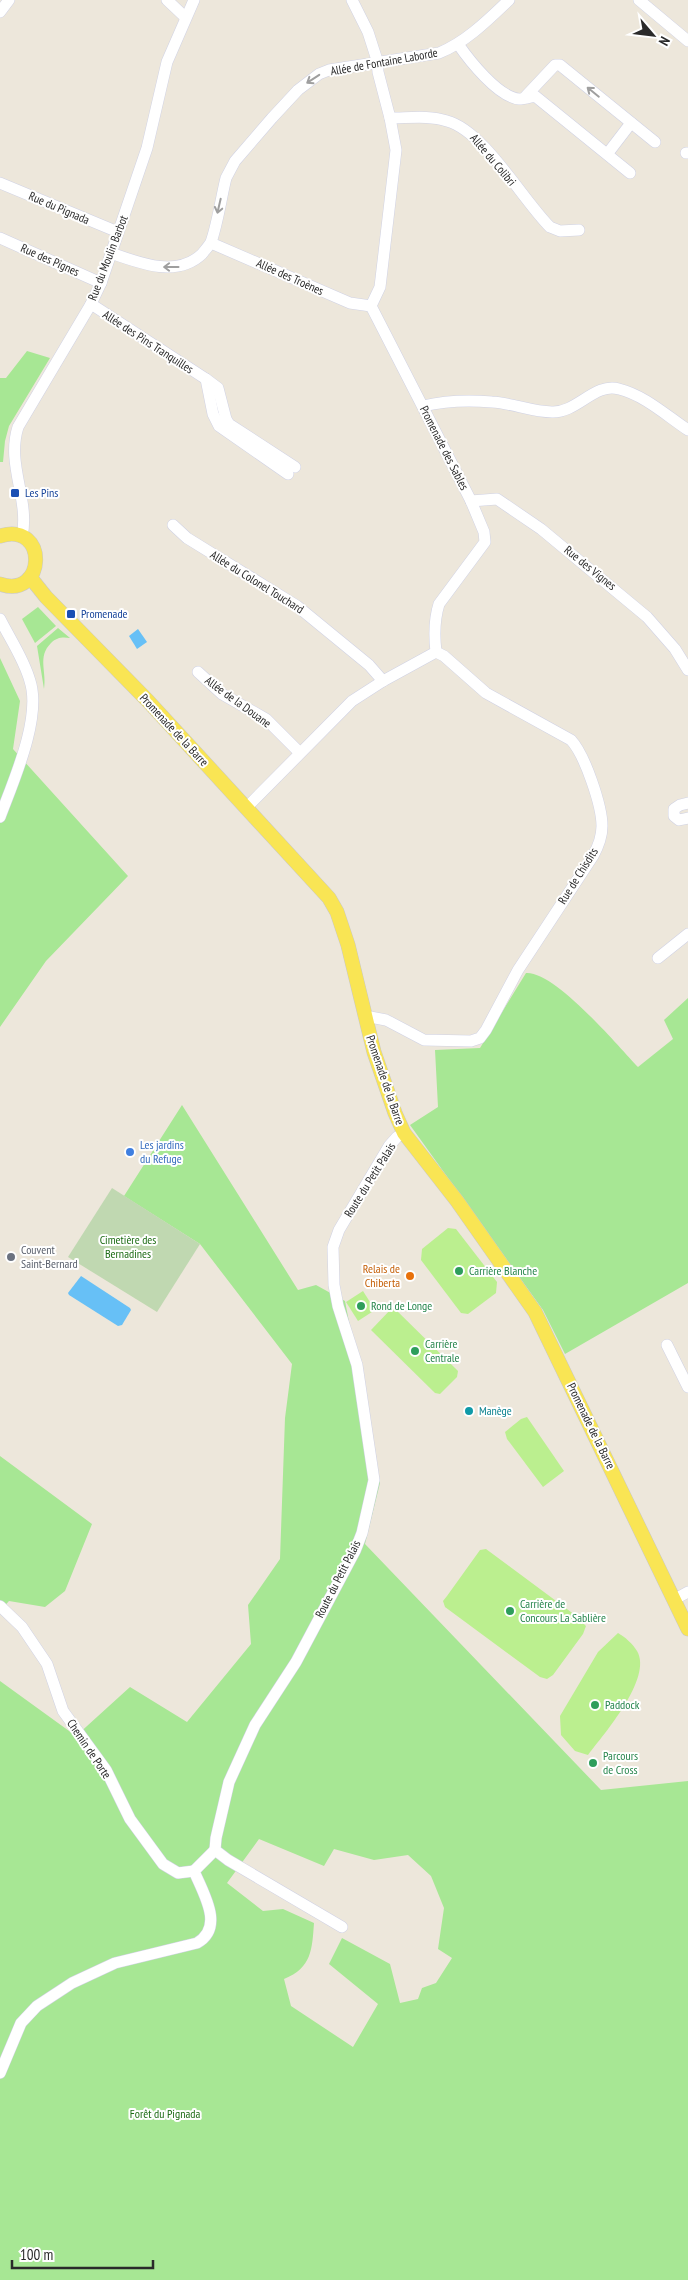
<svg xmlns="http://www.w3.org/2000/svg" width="688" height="2280" font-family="'PT Sans Narrow',sans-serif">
  <rect width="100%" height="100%" fill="#ede7db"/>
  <g fill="#a7e794" fill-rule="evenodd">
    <polygon points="27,351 50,358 9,426 5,441 3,462 0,462 0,378 6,378"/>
    <polygon points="38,607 56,626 35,643 22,619"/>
    <path d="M58,628L70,638C63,637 57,637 51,643C37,657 47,671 44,689L37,646Z"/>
    <polygon points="0,658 20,701 13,749 128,876 46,961 0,1027"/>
    <path d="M526,973C555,971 617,1045 638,1067L673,1039L664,1020L688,998V1283L565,1354L543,1310L410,1125L438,1107L435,1050L480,1048Z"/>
    <path d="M182,1105L298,1290L316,1285L345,1301L380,1483L365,1544L601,1790L688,1781V2280H0V1681L76,1736L130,1687L187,1722L251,1644L248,1605L280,1559L285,1418L292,1364L200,1244L124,1196ZM259,1839L324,1866L334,1849L374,1860L408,1855L431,1876L444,1908L438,1949L452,1958L436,1983L422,1988L418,1999L400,2003L390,1964L342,1938L329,1964L378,2004L353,2047L291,2006L284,1979C312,1968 312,1949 314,1923L283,1909L263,1911L227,1883Z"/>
    <polygon points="0,1456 92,1524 65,1591 45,1607 9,1601 0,1611"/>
  </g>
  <polygon fill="#c0d8b1" points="112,1188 200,1244 157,1312 68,1257"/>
  <g fill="#bbef8f">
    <polygon points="448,1228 456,1229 497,1282 496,1293 468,1314 461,1313 421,1260 422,1249"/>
    <polygon points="363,1291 375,1310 358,1321 346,1302"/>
    <polygon points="393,1307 458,1371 457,1377 440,1394 435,1393 371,1330"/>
    <polygon points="527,1417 564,1471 543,1487 507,1439 505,1432 521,1419"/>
    <polygon points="486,1549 575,1615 586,1626 583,1634 553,1675 547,1679 540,1677 445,1607 443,1601 447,1596 480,1550"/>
    <path d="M618,1633C625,1637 633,1644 637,1651C653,1678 604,1734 588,1755L575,1751L561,1735L560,1716L598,1652Z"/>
  </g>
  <g fill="#67c0f6">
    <polygon points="138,629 147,642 137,649 129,636"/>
    <polygon points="81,1276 130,1308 131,1310 122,1325 118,1326 69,1295 68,1293"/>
  </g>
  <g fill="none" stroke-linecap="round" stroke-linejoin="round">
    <g stroke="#d0d2e4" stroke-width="12">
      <g id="minor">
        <polyline points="167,0 185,17"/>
        <polyline points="639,0 688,41"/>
        <polyline points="0,12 9,0"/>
        <path d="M458,44C469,60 498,97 519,99C524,99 530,97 535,96L630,173"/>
        <polyline points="524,98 555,65 560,65 655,142"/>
        <path d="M390,118C409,118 429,115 447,121C484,131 522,199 550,227L560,231L579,230"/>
        <polyline points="608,153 631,123"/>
        <polyline points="686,153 688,153"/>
        <polyline points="0,183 118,232"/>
        <polyline points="0,238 101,283"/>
        <polyline points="211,243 350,303 371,306"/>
        <path d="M111,253C139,263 177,278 202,254C205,250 209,246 211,242C218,222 221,198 226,178L235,161L272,118L298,90L319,74L329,70L439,53C466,42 488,20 509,0"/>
        <polyline points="91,304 206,379 213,414 219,426 288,474"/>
        <polyline points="206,379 218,388 226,419 229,424 295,467"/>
        <path d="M423,406C444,401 470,400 492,402C512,403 532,412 552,412C577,413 595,382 619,389C644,395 667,416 688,430"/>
        <polyline points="471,501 497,499 541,529 647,617 675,649 688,670"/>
        <polyline points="173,525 187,538 297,606 369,665 383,681"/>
        <path d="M22,537C30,499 6,465 18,427L91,304L101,283L147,148L167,62L194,0"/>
        <path d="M0,619C10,639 24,659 30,681C42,718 13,782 0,817"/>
        <polyline points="198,672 222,694 266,719 299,752"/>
        <polyline points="688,803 680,805 674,809 674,816 679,820 688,818"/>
        <path d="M246,808L352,701L383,681L436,652C434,635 434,620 439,604L485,542L484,532L471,501L371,306L380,287L396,150L390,118L378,72L377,60L368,32L352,0"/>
        <polyline points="658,958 688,934"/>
        <path d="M365,1016L386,1020L424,1040L471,1041L480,1038L486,1030L518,970L593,856C598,847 602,837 602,826C602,806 585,755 571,740L486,693L444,656L436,652"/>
        <polyline points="667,1345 688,1387"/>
        <polyline points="675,1599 688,1592"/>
        <polyline points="0,1606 22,1627 47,1664 63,1711 106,1770 130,1819 163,1864 178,1873 194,1871"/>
        <polyline points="342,1927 228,1860 215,1850 216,1838 229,1782 255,1725 296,1662 355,1551 362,1533 374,1480 357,1365 338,1306 334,1285 333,1247 339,1230 389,1146 397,1137 404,1133"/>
        <path d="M0,2073L21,2023L37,2006L72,1983L115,1963L197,1943C225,1927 203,1893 194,1871L215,1850"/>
      </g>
    </g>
    <g stroke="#c8c8c8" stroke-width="15">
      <g id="major">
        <path d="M0,536C49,521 46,600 0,584"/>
        <polyline points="30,577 46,597 148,701 329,898 337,912 348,945 374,1052 395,1113 404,1133 457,1201 535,1312 688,1629"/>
      </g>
    </g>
    <use href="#minor" stroke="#fff" stroke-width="11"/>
    <use href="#major" stroke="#f9e554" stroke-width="14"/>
  </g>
  <defs><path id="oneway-shaft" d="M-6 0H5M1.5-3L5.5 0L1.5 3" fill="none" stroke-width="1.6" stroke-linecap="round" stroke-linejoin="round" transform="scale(1.25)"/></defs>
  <g stroke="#9f9f9f">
    <use href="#oneway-shaft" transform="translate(313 79) rotate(147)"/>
    <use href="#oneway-shaft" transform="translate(593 92) rotate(-141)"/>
    <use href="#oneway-shaft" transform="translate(219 206) rotate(103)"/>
    <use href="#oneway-shaft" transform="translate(171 267) rotate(180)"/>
  </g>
  <g fill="#1a4fb4" stroke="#fff" stroke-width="2">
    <rect x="10" y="488" width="10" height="10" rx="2.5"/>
    <rect x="66" y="609" width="10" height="10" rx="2.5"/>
  </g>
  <circle fill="#3f7fe0" stroke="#fff" stroke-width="2" cx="130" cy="1152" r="5"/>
  <circle fill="#6b7280" stroke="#fff" stroke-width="2" cx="11" cy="1257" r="5"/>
  <g fill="#2e9e5b" stroke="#fff" stroke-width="2">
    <circle cx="459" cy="1271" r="5"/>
    <circle cx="361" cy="1306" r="5"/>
    <circle cx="415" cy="1351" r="5"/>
    <circle cx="510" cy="1611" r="5"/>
    <circle cx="595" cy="1705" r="5"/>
    <circle cx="593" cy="1763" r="5"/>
  </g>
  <circle fill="#e8710a" stroke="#fff" stroke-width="2" cx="410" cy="1276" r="5"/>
  <circle fill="#0f9aa8" stroke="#fff" stroke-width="2" cx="469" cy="1411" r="5"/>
  <g text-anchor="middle" stroke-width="4" stroke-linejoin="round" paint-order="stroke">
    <g font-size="12" fill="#2a2a2a" stroke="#fff">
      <text transform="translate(384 62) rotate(-10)" y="4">Allée de Fontaine Laborde</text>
      <text transform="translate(493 160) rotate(50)" y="4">Allée du Colibri</text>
      <text transform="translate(59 208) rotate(23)" y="4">Rue du Pignada</text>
      <text transform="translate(108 258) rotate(-69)" y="4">Rue du Moulin Barbot</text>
      <text transform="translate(50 260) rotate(24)" y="4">Rue des Pignes</text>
      <text transform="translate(290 277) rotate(24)" y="4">Allée des Troènes</text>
      <text transform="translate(148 342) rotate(33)" y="4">Allée des Pins Tranquilles</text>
      <text transform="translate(444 448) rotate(63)" y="4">Promenade des Sables</text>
      <text transform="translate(590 568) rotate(39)" y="4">Rue des Vignes</text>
      <text transform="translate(257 582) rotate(32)" y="4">Allée du Colonel Touchard</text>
      <text transform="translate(238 702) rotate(36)" y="4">Allée de la Douane</text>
      <text transform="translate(174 730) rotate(47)" y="4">Promenade de la Barre</text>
      <text transform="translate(578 876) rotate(-58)" y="4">Rue de Chisdits</text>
      <text transform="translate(385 1080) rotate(71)" y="4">Promenade de la Barre</text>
      <text transform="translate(370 1180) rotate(-58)" y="4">Route du Petit Palais</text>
      <text transform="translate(591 1426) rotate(64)" y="4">Promenade de la Barre</text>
      <text transform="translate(338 1579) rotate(-63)" y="4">Route du Petit Palais</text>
      <text transform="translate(89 1749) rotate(56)" y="4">Chemin de Porte</text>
    </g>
    <g font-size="12" fill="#164399" stroke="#fff" text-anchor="start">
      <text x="25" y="497">Les Pins</text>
      <text x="81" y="618">Promenade</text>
    </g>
    <g font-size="12" fill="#366cbe" stroke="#fff" text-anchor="start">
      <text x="140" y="1149">Les jardins<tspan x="140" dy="14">du Refuge</tspan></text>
    </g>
    <g font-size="12" fill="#1d6c15" stroke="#fff">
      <text x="128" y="1244">Cimetière des<tspan x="128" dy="14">Bernadines</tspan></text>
      <text x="165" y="2118">Forêt du Pignada</text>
    </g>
    <g font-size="12" fill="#5b616d" stroke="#fff" text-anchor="start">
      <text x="21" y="1254">Couvent<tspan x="21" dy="14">Saint-Bernard</tspan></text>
    </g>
    <g font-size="12" fill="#c56008" stroke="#fff" text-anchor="end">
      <text x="400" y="1273">Relais de<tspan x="400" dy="14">Chiberta</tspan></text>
    </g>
    <g font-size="12" fill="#27864d" stroke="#fff" text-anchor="start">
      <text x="469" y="1275">Carrière Blanche</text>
      <text x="371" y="1310">Rond de Longe</text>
      <text x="425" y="1348">Carrière<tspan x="425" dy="14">Centrale</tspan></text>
      <text x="520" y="1608">Carrière de<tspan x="520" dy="14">Concours La Sablière</tspan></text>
      <text x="605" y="1709">Paddock</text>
      <text x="603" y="1760">Parcours<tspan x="603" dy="14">de Cross</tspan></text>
    </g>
    <g font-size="12" fill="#0d838f" stroke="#fff" text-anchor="start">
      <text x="479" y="1415">Manège</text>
    </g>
  </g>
  <g transform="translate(653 35) rotate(118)" stroke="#ffffff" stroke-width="4" paint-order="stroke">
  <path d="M0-4L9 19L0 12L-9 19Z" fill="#2a2a2a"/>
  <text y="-8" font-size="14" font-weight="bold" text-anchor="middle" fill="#2a2a2a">N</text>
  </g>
  <path d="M12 2260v8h141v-8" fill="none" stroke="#2a2a2a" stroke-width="2.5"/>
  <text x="20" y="2260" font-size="15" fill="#2a2a2a" stroke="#ffffff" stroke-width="4" paint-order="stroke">100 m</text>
</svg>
